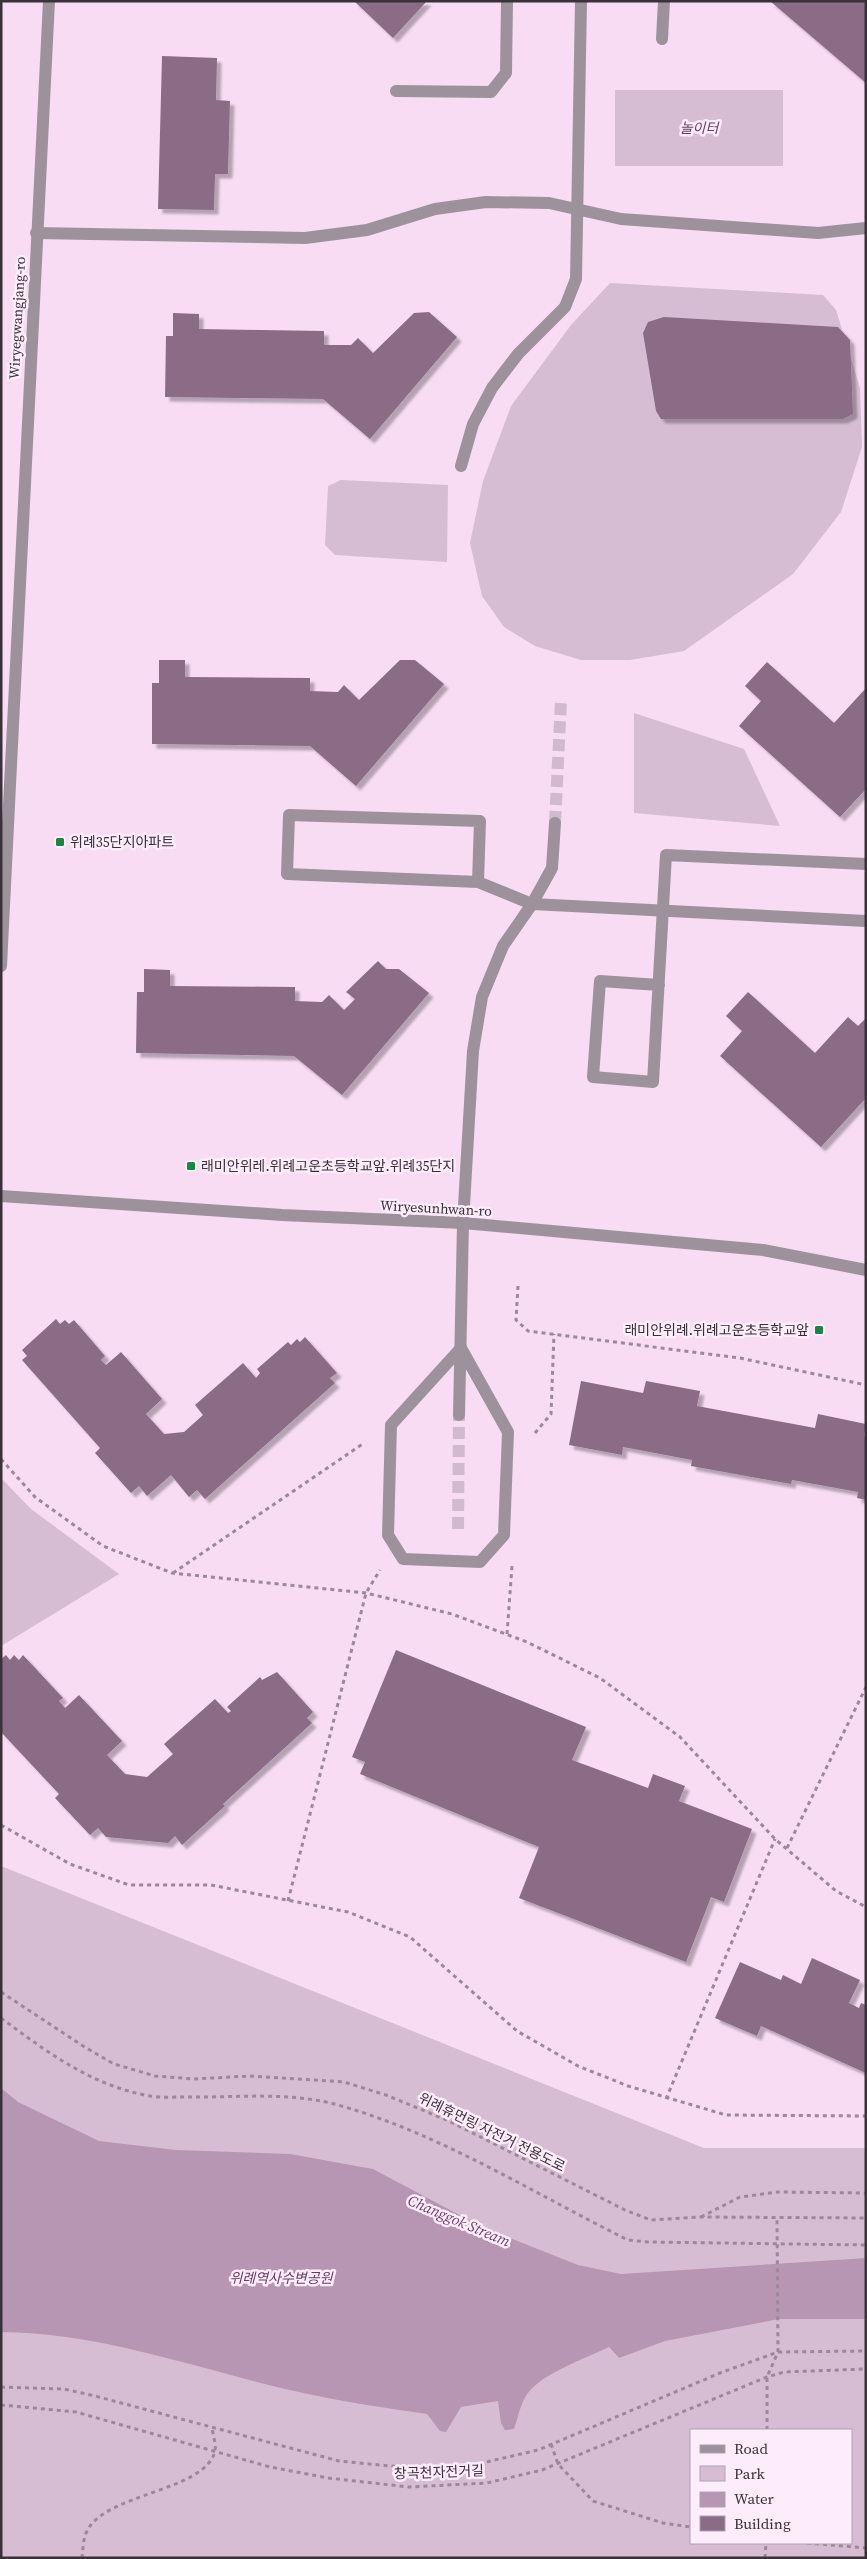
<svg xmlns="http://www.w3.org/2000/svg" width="867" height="2559" font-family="'Source Serif 4','Noto Sans KR',serif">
  <defs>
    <filter id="shadow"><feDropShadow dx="4.5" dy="4.5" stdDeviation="1" flood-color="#0004"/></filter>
  </defs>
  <rect width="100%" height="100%" fill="#f7dcf3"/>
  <g fill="#d7bdd4" fill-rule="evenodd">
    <rect x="615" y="90" width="168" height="76"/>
    <polygon points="610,283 823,295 836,310 860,388 862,447 841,512 793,574 684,651 630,660 581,660 535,646 504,627 482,596 470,543 483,481 511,406 571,325"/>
    <polygon points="341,480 448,485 447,562 335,555 325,545 328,486"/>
    <polygon points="634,713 744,749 780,826 634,813"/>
    <polygon points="1,1478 31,1509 119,1574 1,1646"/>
    <path d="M1,1866L704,2148H866V2558H1ZM691,2430H851V2543H691Z"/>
  </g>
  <path fill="#b796b3" d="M1,2088L18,2102L99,2141L176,2150L290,2154L373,2169L482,2227L578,2265L621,2274L866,2258V2319H779L665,2341L619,2358L609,2347C587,2358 539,2374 526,2396C520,2405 518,2418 514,2429L505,2430L501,2423L498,2401L461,2407L446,2432L440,2431L427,2414C386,2408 344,2402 303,2393C203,2371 105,2333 1,2332Z"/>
  <g fill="#8b6c87" filter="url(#shadow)">
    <polygon points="354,1 427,1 393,38"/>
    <polygon points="770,1 866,1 866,83"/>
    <polygon points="162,56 217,58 216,100 230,101 228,174 215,174 214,210 158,209"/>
    <polygon points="429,312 457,337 370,439 323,399 165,397 166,336 173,336 173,313 199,314 199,329 324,331 324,345 351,345 358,338 373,353 414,313"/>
    <polygon points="664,317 838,327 850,340 853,414 843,419 661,419 656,411 643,333 648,322"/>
    <polygon points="159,660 185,660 185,677 310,678 310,691 338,692 344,685 359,700 400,660 415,660 444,684 356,786 310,746 152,744 152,683 159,683"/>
    <polygon points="767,662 834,723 866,688 866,789 840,817 739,726 761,701 745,686"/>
    <polygon points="378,961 386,969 399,969 429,993 342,1095 294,1056 136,1053 137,992 144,992 144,969 170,970 170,986 295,987 295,1001 322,1002 329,995 344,1010 355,999 346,992"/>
    <polygon points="748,992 815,1053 848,1017 858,1026 866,1018 866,1098 821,1147 720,1056 742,1031 726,1016"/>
    <polygon points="56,1319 60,1324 65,1320 69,1324 74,1320 105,1356 101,1360 106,1365 121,1352 162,1399 146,1414 164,1434 184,1432 203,1415 195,1405 243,1363 256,1378 260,1373 257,1369 288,1342 291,1345 297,1339 300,1342 305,1337 337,1373 330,1378 335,1383 205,1499 197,1490 189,1497 171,1475 147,1496 139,1486 131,1493 95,1453 100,1448 22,1360 27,1356 22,1350"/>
    <polygon points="581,1381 643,1393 646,1381 700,1391 697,1406 815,1428 818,1414 866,1424 864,1436 866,1436 866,1500 857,1498 858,1492 792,1480 791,1484 691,1466 692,1460 623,1447 622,1455 569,1445"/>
    <polygon points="396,1650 586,1727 572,1760 648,1788 653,1774 685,1786 679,1801 752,1829 724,1902 711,1897 686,1962 519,1898 539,1847 360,1774 365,1762 352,1757"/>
    <polygon points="6,1655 10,1660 14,1655 19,1660 23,1655 63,1698 59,1701 65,1708 79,1695 122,1741 107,1755 125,1774 147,1777 173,1754 164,1744 215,1699 228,1713 231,1711 227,1707 260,1677 262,1680 277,1672 313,1712 307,1718 312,1723 223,1804 225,1806 182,1845 175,1836 168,1843 106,1837 98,1828 90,1835 55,1798 59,1794 1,1732 1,1659"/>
    <polygon points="812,1958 860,1980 849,2003 859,2008 861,2003 866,2005 866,2073 761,2026 757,2036 715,2018 740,1962 781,1980 783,1975 801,1984"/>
  </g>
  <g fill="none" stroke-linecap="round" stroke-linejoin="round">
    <g stroke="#d1bace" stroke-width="12" stroke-dasharray="12 6" stroke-linecap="butt">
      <polyline points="555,823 561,701"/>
      <polyline points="458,1529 459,1415"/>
    </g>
    <g stroke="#9b8898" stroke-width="3" stroke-dasharray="4 4" stroke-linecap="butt">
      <polyline points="518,1286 516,1320 528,1331 740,1358 866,1385"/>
      <polyline points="535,1433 551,1414 554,1334"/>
      <polyline points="1,1459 35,1497 103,1546 172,1573 366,1593 452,1614 527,1642 600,1678 680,1737 775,1839 836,1891 866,1907"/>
      <polyline points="173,1573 364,1443"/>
      <polyline points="507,1634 512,1566"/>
      <polyline points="1,1825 70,1864 129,1885 211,1885 348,1912 410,1937 517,2031 578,2066 628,2086 726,2115 866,2116"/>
      <polyline points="787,1848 866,1687"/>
      <polyline points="288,1901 366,1593 380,1570"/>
      <polyline points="1,1992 83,2046 114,2064 155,2076 194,2079 249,2076 344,2082 386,2095 449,2121 625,2210 651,2220 700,2217 866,2218"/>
      <path d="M1,2018C47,2052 92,2086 150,2096C161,2098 173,2097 184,2097C235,2098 288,2091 338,2105C441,2134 533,2193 628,2240L648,2242L866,2245"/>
      <polyline points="666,2099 775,1839"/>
      <polyline points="701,2217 740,2197 778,2192 866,2193"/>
      <polyline points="1,2387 64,2389 95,2396 339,2461 411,2468 469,2466 538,2450 720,2373 778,2352 866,2351"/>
      <polyline points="1,2405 76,2412 270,2467 328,2478 409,2487 487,2483 542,2470 767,2377 784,2372 866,2369"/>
      <polyline points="767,2430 767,2377 778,2352 777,2217"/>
      <polyline points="551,2444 558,2464 593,2501 663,2523 691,2527"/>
      <polyline points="807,2543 866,2548"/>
      <path d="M82,2558C83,2550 83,2538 87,2531C105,2493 208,2491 215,2450C216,2444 213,2434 212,2428"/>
      <polyline points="765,2558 766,2543"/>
    </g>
    <g stroke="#9d929c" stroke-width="12">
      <polyline points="662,39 664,1"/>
      <polyline points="396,91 491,92 506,73 507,1"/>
      <polyline points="36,233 305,238 367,230 435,209 486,202 549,203 621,219 818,233 866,228"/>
      <polyline points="461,466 473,424 492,388 518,354 565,307 576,279 581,1"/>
      <polyline points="478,882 480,821 289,815 287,874 478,882 532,904 866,921"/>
      <polyline points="1,966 49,1"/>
      <path d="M659,985L600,981L593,1077L653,1082C657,1006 662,931 666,855L866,864"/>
      <polyline points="1,1196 282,1215 463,1223 763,1250 866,1270"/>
      <polygon points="461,1348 508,1432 504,1535 480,1562 403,1559 388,1535 391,1425"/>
      <polyline points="459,1415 463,1223 473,1051 482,997 503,946 532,904 552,868 555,823"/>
    </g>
  </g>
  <g fill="#158841" stroke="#fdedfb" stroke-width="2">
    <rect x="55" y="837" width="10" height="10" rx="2.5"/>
    <rect x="186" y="1161" width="10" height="10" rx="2.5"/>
    <rect x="814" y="1325" width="10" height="10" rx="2.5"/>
  </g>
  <g text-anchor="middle" stroke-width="5" stroke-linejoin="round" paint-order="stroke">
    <g font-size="14" font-style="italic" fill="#6a3e66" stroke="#fdedfb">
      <text x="699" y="133">놀이터</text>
      <text x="281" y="2283">위례역사수변공원</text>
    </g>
    <g font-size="14" fill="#3b313a" stroke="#fdedfb">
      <text transform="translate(17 318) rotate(-87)" y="5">Wiryegwangjang-ro</text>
      <text transform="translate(436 1208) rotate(3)" y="5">Wiryesunhwan-ro</text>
      <text transform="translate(492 2132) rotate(26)" y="5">위례휴먼링 자전거 전용도로</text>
      <text transform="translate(439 2472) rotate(-2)" y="5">창곡천자전거길</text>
    </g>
    <g font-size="14" fill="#3b313a" stroke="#fdedfb" text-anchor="start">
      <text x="70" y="847">위례35단지아파트</text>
      <text x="201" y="1171">래미안위레.위례고운초등학교앞.위례35단지</text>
      <text x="809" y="1335" text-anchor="end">래미안위례.위례고운초등학교앞</text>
    </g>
    <g font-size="15" font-style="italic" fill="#6e416a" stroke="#fdedfb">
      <text transform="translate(459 2221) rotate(23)" y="5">Changgok Stream</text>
    </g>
  </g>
  <rect width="867" height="2559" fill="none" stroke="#3b313a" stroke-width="5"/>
  <rect x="690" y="2429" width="162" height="115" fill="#fdedfb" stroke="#afa2ae"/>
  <rect x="700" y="2445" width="25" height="8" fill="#9d929c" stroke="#afa2ae"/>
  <text x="734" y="2454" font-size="15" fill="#3b313a">Road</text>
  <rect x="700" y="2466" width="25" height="15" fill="#d7bdd4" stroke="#afa2ae"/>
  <text x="734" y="2479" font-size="15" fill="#3b313a">Park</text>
  <rect x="700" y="2492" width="25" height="15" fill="#b796b3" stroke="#afa2ae"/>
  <text x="734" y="2504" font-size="15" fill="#3b313a">Water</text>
  <rect x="700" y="2516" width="25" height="15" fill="#8b6c87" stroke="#afa2ae"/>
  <text x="734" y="2529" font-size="15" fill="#3b313a">Building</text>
</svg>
